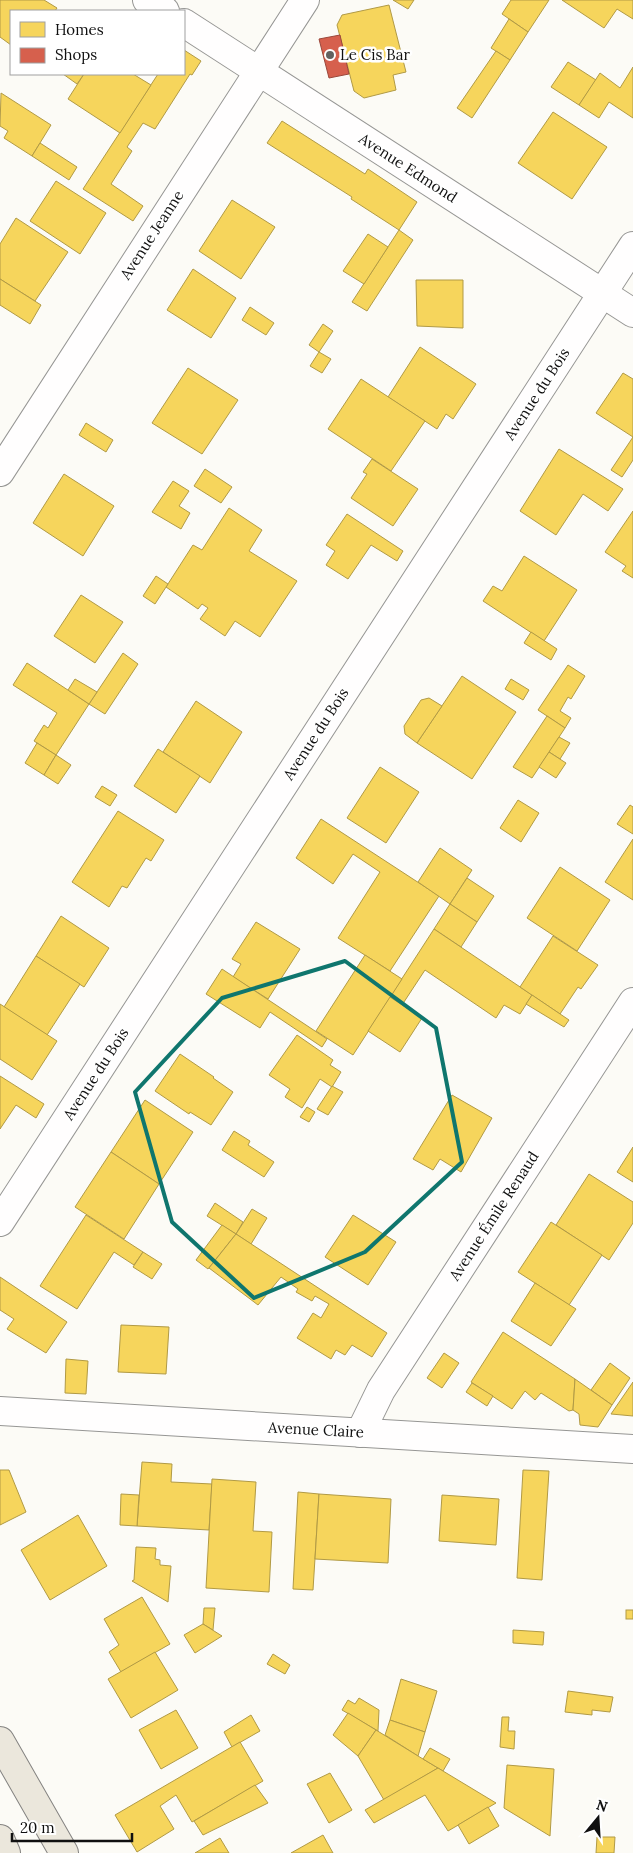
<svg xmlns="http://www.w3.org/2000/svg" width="633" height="1853" font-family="Lora,serif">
  <rect width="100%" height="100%" fill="#fcfbf6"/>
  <g fill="#f6d55c" stroke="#b19a45">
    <polygon points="0,0 44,0 57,8 55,11 11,11 11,45 0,37"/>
    <polygon points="393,0 414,0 408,9"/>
    <polygon points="511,0 549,0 528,32 502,14"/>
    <polygon points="562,0 633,0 633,19 617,9 604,28"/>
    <polygon points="389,5 406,72 393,75 396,90 364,98 354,91 337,25 342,15"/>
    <polygon points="509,19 528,32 510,60 491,48"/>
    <polygon points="184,50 201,61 192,75 190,74 155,129 143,123 127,147 132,151 111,184 143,206 133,221 83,189 158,74 184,74"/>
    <polygon points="496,51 510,60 472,118 457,108"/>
    <polygon points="568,62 596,80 579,105 551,87"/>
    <polygon points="633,67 633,118 609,102 599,118 579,105 600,73 620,88"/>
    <polygon points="63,74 84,74 77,84"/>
    <polygon points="84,74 133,74 151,85 120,133 68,99"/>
    <polygon points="1,93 51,125 32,156 4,138 8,131 0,126"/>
    <polygon points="553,112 607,147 572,199 518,163"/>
    <polygon points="282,121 365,174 368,169 417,202 399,230 351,199 352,197 267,143"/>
    <polygon points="40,143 77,167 69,180 32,156"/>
    <polygon points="56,181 106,213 80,254 30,221"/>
    <polygon points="232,200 275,227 241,279 199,251"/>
    <polygon points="16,218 68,252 35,301 0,279 0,244"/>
    <polygon points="399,230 413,240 367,311 352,302"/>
    <polygon points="368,234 388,247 364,284 343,271"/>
    <polygon points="193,269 236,298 211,338 167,310"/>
    <polygon points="0,279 41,305 30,324 0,305"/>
    <polygon points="416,280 463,280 463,328 417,326"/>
    <polygon points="250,307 274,323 266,335 242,320"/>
    <polygon points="323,324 333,331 319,352 309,345"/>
    <polygon points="420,347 476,384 453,419 446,414 437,429 388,397"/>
    <polygon points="319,352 331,359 322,373 310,366"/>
    <polygon points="188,368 238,400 202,454 152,423"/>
    <polygon points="623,373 633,379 633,437 596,413"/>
    <polygon points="361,379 425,421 391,471 328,429"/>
    <polygon points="86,423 113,440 106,452 79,435"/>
    <polygon points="633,437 633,460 622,477 611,470"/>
    <polygon points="559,449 623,489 608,511 583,494 556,535 520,511"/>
    <polygon points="372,459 418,489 393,526 351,498 367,474 363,472"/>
    <polygon points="205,469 232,487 221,503 194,486"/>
    <polygon points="64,474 114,506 83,556 33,523"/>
    <polygon points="173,481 189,491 179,506 190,513 181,529 152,512"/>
    <polygon points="229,508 262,530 249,551 297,581 260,637 235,621 225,636 200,619 208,608 202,604 198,609 166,587 193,545 202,550"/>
    <polygon points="633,511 633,578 622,571 626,566 605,552"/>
    <polygon points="347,514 403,551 397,561 371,545 348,579 326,565 335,551 326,545"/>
    <polygon points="524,556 577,590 544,641 483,601 493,586 502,591"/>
    <polygon points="156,576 168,584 155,604 143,596"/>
    <polygon points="81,595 123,622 95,663 54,636"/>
    <polygon points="531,632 557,649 551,660 524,643"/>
    <polygon points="123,653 138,664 105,714 89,704"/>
    <polygon points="27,663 89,704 56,755 34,741 44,725 48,728 57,713 13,685"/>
    <polygon points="568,665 585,676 571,699 568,697 560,711 571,718 565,728 538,710"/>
    <polygon points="462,676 516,712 472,779 417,743"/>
    <polygon points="75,679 97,692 89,704 68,690"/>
    <polygon points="511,679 529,690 523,700 505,689"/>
    <polygon points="429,698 442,706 417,743 405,734 404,726 421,700"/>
    <polygon points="196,701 242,732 210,783 163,752"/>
    <polygon points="547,716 565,728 532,778 513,767"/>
    <polygon points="559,737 570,743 560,759 549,752"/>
    <polygon points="37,743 56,755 44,775 25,763"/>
    <polygon points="158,749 200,776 176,813 134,786"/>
    <polygon points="549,752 566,763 556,778 539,767"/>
    <polygon points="56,755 71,765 58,784 44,775"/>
    <polygon points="380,767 419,792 386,843 347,818"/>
    <polygon points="102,786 117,795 110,806 95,797"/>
    <polygon points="518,800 539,813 521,842 500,828"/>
    <polygon points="630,805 633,807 633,834 617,824"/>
    <polygon points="118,811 164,840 151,861 146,858 127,888 122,886 109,907 72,882"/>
    <polygon points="321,819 439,896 390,971 338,938 380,872 353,854 333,884 296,858"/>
    <polygon points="633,839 633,900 605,882"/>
    <polygon points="440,848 472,870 450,904 418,882"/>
    <polygon points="560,867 610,900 577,951 527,918"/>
    <polygon points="467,878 494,896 477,922 450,904"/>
    <polygon points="450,904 477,922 461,947 434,929"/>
    <polygon points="61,916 109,948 84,987 36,956"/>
    <polygon points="256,922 300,949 268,999 233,977 241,964 232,959"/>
    <polygon points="434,929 532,995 520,1014 504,1005 496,1018 425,970 402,1005 390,997"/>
    <polygon points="553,936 598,965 581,989 578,987 560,1014 520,987"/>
    <polygon points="365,955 402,979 353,1055 316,1031"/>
    <polygon points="36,956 80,984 47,1035 4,1007"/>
    <polygon points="222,969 327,1039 322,1047 270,1012 260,1028 206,994"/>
    <polygon points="532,995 569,1020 564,1027 526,1004"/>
    <polygon points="390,997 422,1018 400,1052 368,1031"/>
    <polygon points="0,1004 57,1041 32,1080 0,1059"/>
    <polygon points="297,1035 333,1060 330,1065 341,1072 332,1087 320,1079 302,1108 285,1097 290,1089 269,1075"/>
    <polygon points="180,1054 214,1077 213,1078 233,1092 211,1125 190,1112 189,1114 155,1091"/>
    <polygon points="0,1076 44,1104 36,1118 16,1105 0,1129"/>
    <polygon points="332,1086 343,1092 328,1115 317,1109"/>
    <polygon points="452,1095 492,1118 461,1172 440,1159 433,1170 413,1159"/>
    <polygon points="145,1100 193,1132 159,1184 111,1152"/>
    <polygon points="307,1107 315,1112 309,1122 300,1117"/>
    <polygon points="234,1131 250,1141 248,1145 274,1162 264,1177 222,1150"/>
    <polygon points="633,1147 633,1182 617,1172"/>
    <polygon points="111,1152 159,1184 124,1239 75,1207"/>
    <polygon points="589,1174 633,1202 633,1223 609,1260 556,1225"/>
    <polygon points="215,1203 243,1222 236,1234 207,1216"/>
    <polygon points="252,1209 267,1218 251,1244 236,1234"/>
    <polygon points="86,1215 143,1252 134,1265 114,1252 77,1309 40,1286"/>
    <polygon points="353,1215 396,1242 368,1285 325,1257"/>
    <polygon points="551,1222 602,1255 569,1305 518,1272"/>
    <polygon points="222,1225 236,1234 208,1269 196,1260"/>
    <polygon points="236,1234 387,1333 372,1357 352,1345 345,1355 336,1350 331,1359 297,1338 313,1313 321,1318 329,1304 315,1296 312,1301 296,1292 298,1289 281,1277 258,1305 209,1268"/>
    <polygon points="143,1252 162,1264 152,1279 133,1267"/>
    <polygon points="0,1277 67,1322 46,1353 7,1329 14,1319 0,1310"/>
    <polygon points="535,1283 576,1309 551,1346 511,1321"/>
    <polygon points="121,1325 169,1327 166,1374 118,1372"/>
    <polygon points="503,1332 575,1379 573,1410 569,1411 541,1393 535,1400 525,1391 512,1409 471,1382"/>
    <polygon points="444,1353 459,1363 442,1388 427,1378"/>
    <polygon points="66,1359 88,1361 86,1394 65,1393"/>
    <polygon points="610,1363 630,1378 612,1405 591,1390"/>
    <polygon points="575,1379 612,1405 598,1427 580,1425 579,1414 573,1410"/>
    <polygon points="633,1382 633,1416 611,1414"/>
    <polygon points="472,1383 493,1396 487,1406 466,1392"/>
    <polygon points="142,1462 172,1464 171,1482 212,1484 209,1530 137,1526"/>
    <polygon points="0,1470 9,1470 26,1512 0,1525"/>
    <polygon points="523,1470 549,1471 542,1580 517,1578"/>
    <polygon points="212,1479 256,1482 253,1531 272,1532 269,1592 206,1588"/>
    <polygon points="298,1492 319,1494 313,1590 293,1589"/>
    <polygon points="121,1494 139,1495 137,1526 120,1525"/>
    <polygon points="319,1494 391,1499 388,1563 315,1559"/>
    <polygon points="442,1495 499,1499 496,1545 439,1541"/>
    <polygon points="78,1515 107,1566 50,1600 21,1550"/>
    <polygon points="136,1547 156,1548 155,1559 160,1560 160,1565 171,1566 168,1602 132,1581 134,1580"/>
    <polygon points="142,1597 170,1644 121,1672 109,1652 119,1645 104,1619"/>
    <polygon points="204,1608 215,1608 213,1630 203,1624"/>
    <rect x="626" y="1610" width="7" height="9"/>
    <polygon points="203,1624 222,1636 195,1653 184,1635"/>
    <polygon points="513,1630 544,1632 543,1645 513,1643"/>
    <polygon points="155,1652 178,1690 131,1718 108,1679"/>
    <polygon points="273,1654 290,1665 285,1674 267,1664"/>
    <polygon points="401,1679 437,1691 425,1732 390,1720"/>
    <polygon points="568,1691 613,1697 610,1712 592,1710 592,1715 565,1712"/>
    <polygon points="359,1698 379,1710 378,1731 342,1710 348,1700 355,1704"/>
    <polygon points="176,1710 198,1748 161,1769 139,1730"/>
    <polygon points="348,1713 376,1730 358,1756 333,1735"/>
    <polygon points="251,1715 260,1731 232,1747 224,1732"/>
    <polygon points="502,1717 509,1717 508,1731 515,1731 514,1749 500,1747"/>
    <polygon points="390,1720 425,1732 418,1756 385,1735"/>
    <polygon points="376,1730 418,1756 438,1768 384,1800 358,1756"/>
    <polygon points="240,1742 263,1781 192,1822 176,1795 160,1806 174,1829 137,1852 115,1815"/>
    <polygon points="430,1748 450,1759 443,1771 423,1759"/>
    <polygon points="507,1765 554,1769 550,1836 504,1808"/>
    <polygon points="438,1768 496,1803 448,1831 425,1795 374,1823 365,1810"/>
    <polygon points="330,1773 352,1810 329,1823 307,1784"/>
    <polygon points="255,1785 268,1803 203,1835 194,1821"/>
    <polygon points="488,1807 499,1826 469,1844 458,1825"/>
    <polygon points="323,1835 333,1853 291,1853"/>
    <polygon points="597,1837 615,1837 614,1853 596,1853"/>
    <polygon points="220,1838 229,1853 195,1853"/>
  </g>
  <polygon fill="#d6604d" stroke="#9b483b" points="340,35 349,74 329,78 319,39"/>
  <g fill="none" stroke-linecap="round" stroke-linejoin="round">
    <g stroke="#969694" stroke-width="30">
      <g id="minor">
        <polyline points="147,0 165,11"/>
        <polyline points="184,23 633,313"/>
        <polyline points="0,472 305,0"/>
        <polyline points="0,1222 633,246"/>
        <polyline points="0,1411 633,1449"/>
        <polyline points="360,1433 381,1390 633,1002"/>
      </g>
    </g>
    <g stroke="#848381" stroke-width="30">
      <g id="primary">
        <polyline points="0,1741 64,1853"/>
        <polyline points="0,1839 6,1853"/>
      </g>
    </g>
    <use href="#minor" stroke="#fffefe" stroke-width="28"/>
    <use href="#primary" stroke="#ebe7dc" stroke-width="28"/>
  </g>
  <path fill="none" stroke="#0f766e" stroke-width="4" stroke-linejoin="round" d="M345,961L436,1028L462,1162L365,1252L254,1298L172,1222L135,1092L222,998Z"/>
  <circle fill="#636260" stroke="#fff" stroke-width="2" cx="330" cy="55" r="5"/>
  <g text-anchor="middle" stroke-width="5" stroke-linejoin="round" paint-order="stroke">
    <g font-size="15" fill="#101010" stroke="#fff" text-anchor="start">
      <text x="340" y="60">Le Cis Bar</text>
    </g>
    <g font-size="15" fill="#101010" stroke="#fff">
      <text transform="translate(408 168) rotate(33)" y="5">Avenue Edmond</text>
      <text transform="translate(152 235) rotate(-57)" y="5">Avenue Jeanne</text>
      <text transform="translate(537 394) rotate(-57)" y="5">Avenue du Bois</text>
      <text transform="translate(316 734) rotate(-57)" y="5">Avenue du Bois</text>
      <text transform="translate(96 1074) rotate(-57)" y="5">Avenue du Bois</text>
      <text transform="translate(494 1216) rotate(-57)" y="5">Avenue Émile Renaud</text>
      <text transform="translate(316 1430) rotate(3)" y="5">Avenue Claire</text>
    </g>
  </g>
  <rect x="10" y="10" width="175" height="65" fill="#ffffff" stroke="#9f9f9f"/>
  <rect x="20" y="22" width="25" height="15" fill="#f6d55c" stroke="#9f9f9f"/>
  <text x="55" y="35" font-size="15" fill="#101010">Homes</text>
  <rect x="20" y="48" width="25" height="15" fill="#d6604d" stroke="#9f9f9f"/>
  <text x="55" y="60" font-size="15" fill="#101010">Shops</text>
  <g transform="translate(598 1818) rotate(18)" stroke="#ffffff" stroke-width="4" paint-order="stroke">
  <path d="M0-4L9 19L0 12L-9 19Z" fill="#101010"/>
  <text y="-8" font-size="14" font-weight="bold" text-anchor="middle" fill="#101010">N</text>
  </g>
  <path d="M12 1833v8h120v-8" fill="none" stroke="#101010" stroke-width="2.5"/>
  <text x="20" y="1833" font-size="15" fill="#101010" stroke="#ffffff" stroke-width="4" paint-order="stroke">20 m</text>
</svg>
